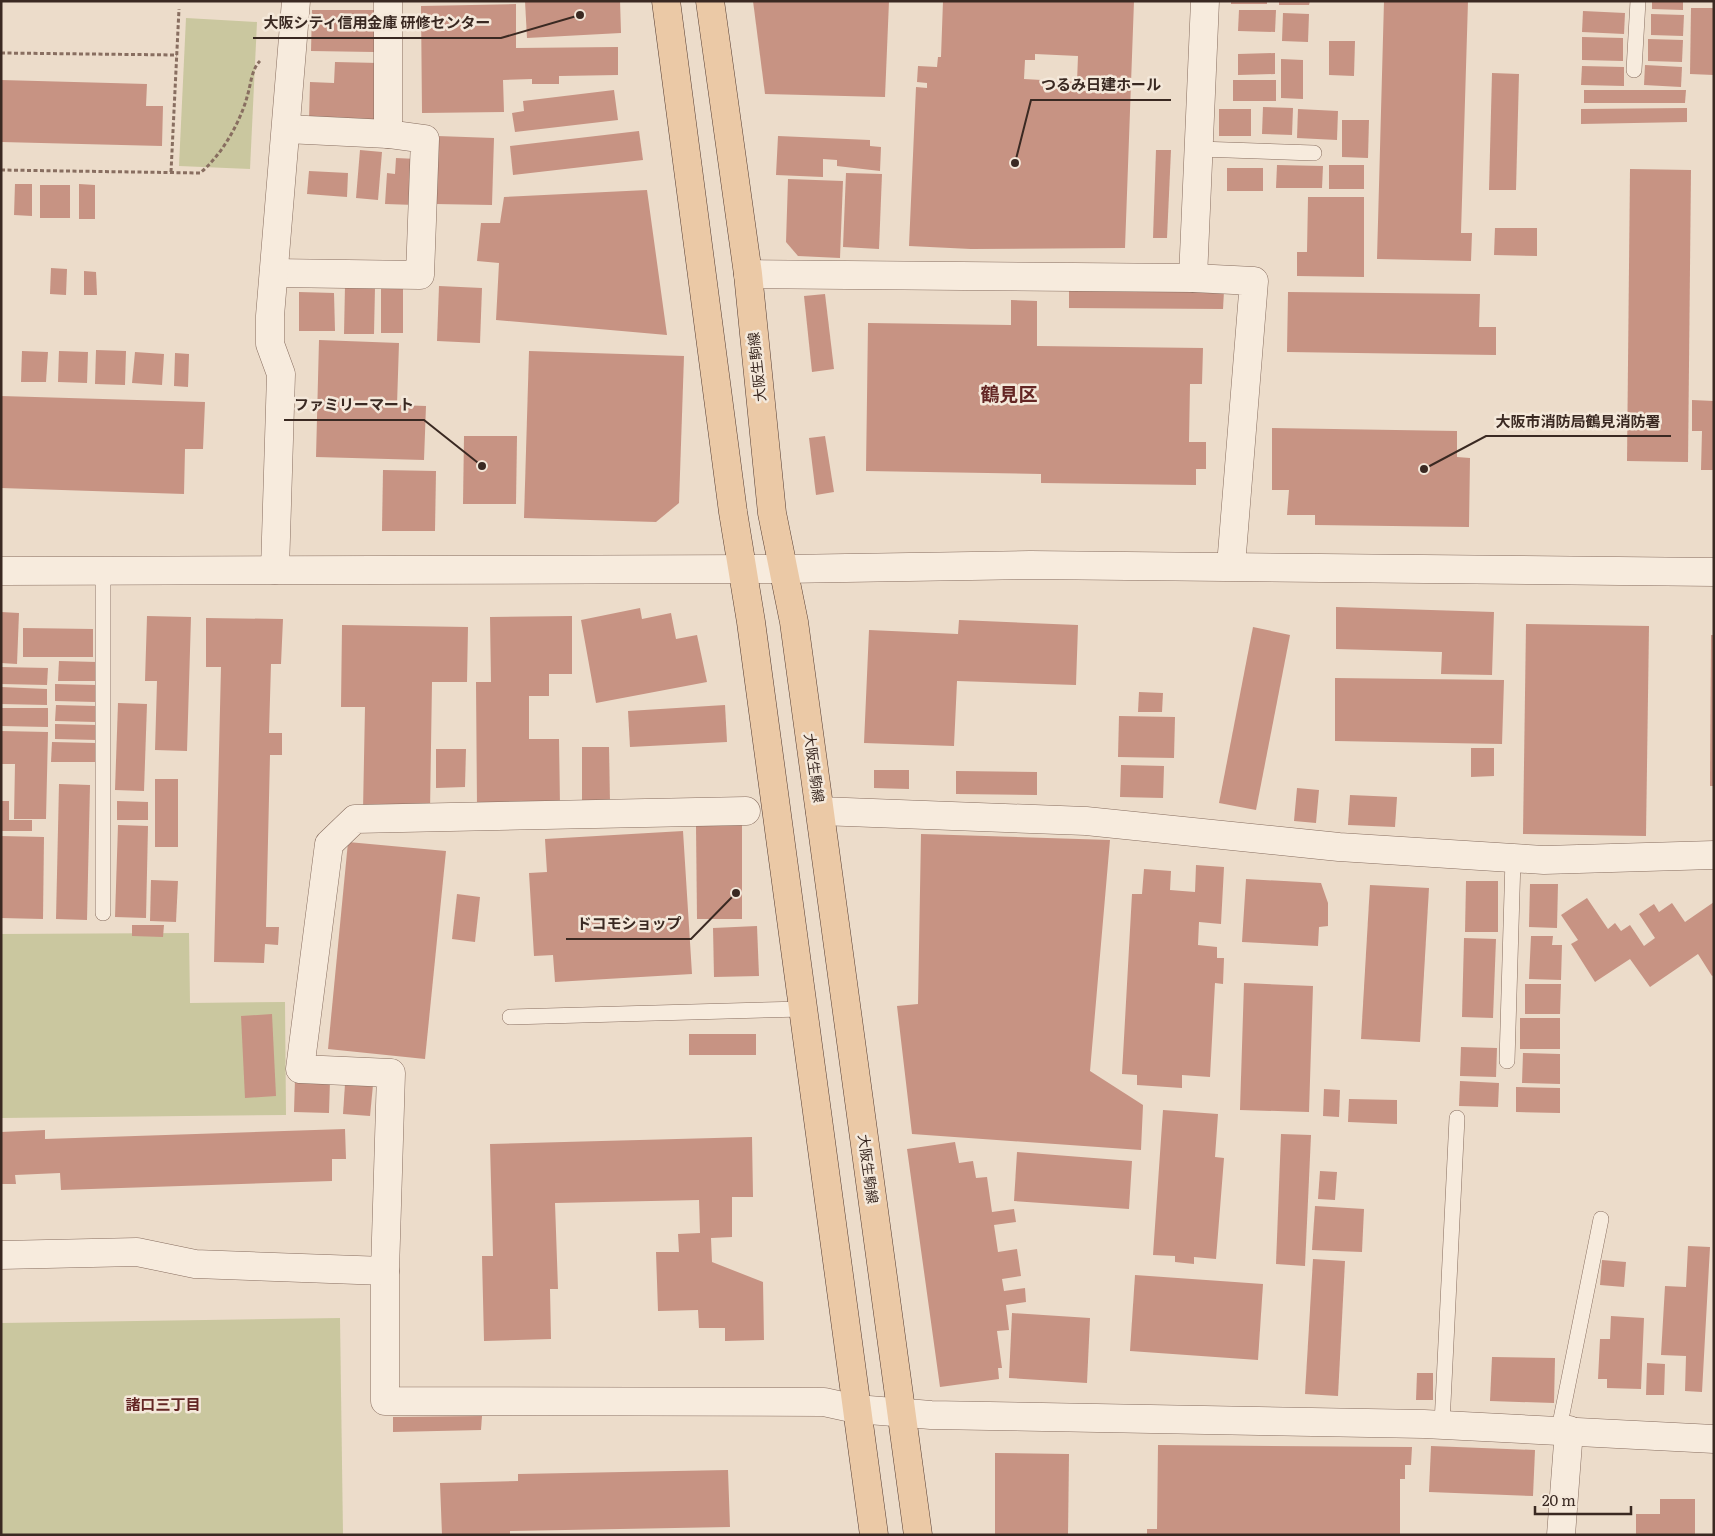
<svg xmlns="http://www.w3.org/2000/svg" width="1715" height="1536" font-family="Literata,'Noto Sans JP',serif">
  <rect width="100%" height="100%" fill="#ecdcca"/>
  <g fill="#cac79f">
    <polygon points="186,18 257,22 250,169 179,166"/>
    <polygon points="189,933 190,1003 285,1002 286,1115 1,1118 1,934"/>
    <polygon points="340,1318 343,1535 1,1535 1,1323"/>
  </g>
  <g fill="#c79383" fill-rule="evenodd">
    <polygon points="525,1 620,1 621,33 527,38"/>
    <polygon points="753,1 889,1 885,97 765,94"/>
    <path d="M943,1H1134L1125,248L971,249L909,246L916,87L927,88V83L917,82L918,66L937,67L938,57H941ZM1035,54L1078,56L1077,82L1024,79L1025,60H1035Z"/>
    <rect x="1231" y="1" width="36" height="3"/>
    <polygon points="1279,1 1310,1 1309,5 1279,5"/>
    <polygon points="1384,1 1468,1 1461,233 1472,233 1471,261 1377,259"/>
    <polygon points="1652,1 1683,1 1683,10 1652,9"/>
    <polygon points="516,4 516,48 618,47 618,75 559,76 559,84 532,84 532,79 503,80 504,112 422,113 421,6"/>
    <polygon points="1691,8 1714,8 1714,75 1690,74"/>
    <polygon points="312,10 375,10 374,52 311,51"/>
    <polygon points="1239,10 1276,10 1275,32 1238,31"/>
    <polygon points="1583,11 1625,13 1624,34 1582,32"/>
    <polygon points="1283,13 1309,14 1308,42 1282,41"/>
    <polygon points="1651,14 1684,15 1683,36 1651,35"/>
    <polygon points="1582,37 1623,38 1623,61 1582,60"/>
    <polygon points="1648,39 1683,40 1682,62 1648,61"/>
    <polygon points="1329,41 1355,41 1354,76 1329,75"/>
    <polygon points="1275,53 1275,74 1238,75 1238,54"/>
    <polygon points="1281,59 1303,60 1303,99 1281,98"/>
    <polygon points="335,62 379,63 376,122 309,120 310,82 334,83"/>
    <polygon points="1645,65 1682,67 1681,87 1644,85"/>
    <polygon points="1582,66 1624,67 1624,86 1581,85"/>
    <polygon points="1492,73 1519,74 1516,190 1489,190"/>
    <polygon points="1,80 147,84 146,106 163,106 162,146 1,142"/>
    <rect x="1233" y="80" width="43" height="21"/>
    <polygon points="614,90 618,120 515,132 512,113 524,111 523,101"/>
    <polygon points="1584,90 1686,90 1685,103 1584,103"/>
    <polygon points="1263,107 1293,108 1292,135 1262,134"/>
    <polygon points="1687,108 1687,122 1581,124 1581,109"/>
    <rect x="1219" y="109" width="32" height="27"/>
    <polygon points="1298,109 1338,111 1337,140 1297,138"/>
    <polygon points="1342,120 1369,120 1368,158 1342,157"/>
    <polygon points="639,131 643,160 513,175 510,146"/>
    <polygon points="437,136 494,138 492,205 435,204"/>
    <polygon points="778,136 870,140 870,146 881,147 880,171 837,166 837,160 823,159 823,177 776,175"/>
    <polygon points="360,150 382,152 378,200 356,198"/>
    <polygon points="1156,150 1171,150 1167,238 1153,238"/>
    <polygon points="396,158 417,159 415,205 385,204 387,173 395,174"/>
    <polygon points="1277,165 1323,166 1322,188 1276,188"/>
    <rect x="1329" y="165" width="35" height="24"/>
    <rect x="1227" y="168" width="36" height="23"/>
    <polygon points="1630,169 1691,170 1688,462 1627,461"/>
    <polygon points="309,171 348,173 347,197 307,194"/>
    <polygon points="846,173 882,174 879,249 843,247"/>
    <polygon points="788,179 843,181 840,258 798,256 786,242"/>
    <polygon points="15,184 32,184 32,216 14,215"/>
    <polygon points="79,184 95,185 95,219 79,219"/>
    <rect x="40" y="185" width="30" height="33"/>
    <polygon points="647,190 667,335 496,320 499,263 477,261 481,223 500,223 504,197"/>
    <polygon points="1308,197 1364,197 1364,277 1297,276 1297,252 1307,252"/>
    <polygon points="1495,228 1537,228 1537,256 1494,255"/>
    <polygon points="51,268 67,269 66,295 50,294"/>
    <polygon points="84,271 96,272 97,295 84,295"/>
    <polygon points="345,286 375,287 374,334 344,334"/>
    <polygon points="439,286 482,288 480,343 437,341"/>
    <rect x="381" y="288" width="22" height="45"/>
    <polygon points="1069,290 1224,291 1223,309 1069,308"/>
    <polygon points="299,292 334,293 335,331 299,331"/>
    <polygon points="1288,292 1480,294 1479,327 1496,327 1496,355 1287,352"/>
    <polygon points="825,294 834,369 812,372 804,296"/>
    <polygon points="1011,300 1037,301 1037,346 1203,348 1202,384 1190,384 1189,442 1206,442 1206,469 1196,469 1196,485 1041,483 1041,474 866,471 868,323 1011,325"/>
    <polygon points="319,340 399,343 397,405 426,406 424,460 316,457"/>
    <polygon points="96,350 126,351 125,385 95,384"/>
    <polygon points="22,351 48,352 46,382 21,382"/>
    <polygon points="59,351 88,352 87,383 58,382"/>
    <polygon points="529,351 684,356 679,503 656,522 524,518"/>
    <polygon points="135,352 164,354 162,385 132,383"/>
    <polygon points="175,353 189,354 188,387 174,386"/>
    <polygon points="1,396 205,402 203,449 185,449 184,494 1,488"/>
    <polygon points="1692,400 1714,401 1714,470 1701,470 1702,431 1692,431"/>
    <polygon points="1272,428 1457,431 1457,457 1470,458 1469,527 1315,525 1315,515 1287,515 1289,490 1272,490"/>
    <polygon points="464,436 517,436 516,504 463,504"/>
    <polygon points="825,436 834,492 816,495 809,438"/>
    <polygon points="383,470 436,471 435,531 382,531"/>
    <polygon points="1336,607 1494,612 1492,675 1441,674 1442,652 1336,649"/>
    <polygon points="640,608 642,619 671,613 676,639 697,635 707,682 596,703 581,620"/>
    <polygon points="1,612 19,613 17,664 1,663"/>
    <polygon points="147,616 191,617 187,751 155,750 157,681 145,681"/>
    <polygon points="572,616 572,674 549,674 549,696 529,696 529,739 559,739 560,806 477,807 476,682 491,682 490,617"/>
    <polygon points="206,618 283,619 281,664 271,664 269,733 282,733 282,755 270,755 266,927 279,927 278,945 265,944 264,963 214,962 221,667 206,667"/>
    <polygon points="959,620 1078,625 1076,685 957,681 954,746 864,743 869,630 958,634"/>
    <polygon points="1526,624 1649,626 1646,836 1523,834"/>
    <polygon points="342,625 468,627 467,682 432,682 430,812 363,811 365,707 341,707"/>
    <polygon points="1253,627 1290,635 1256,810 1219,803"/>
    <polygon points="23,628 93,629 93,657 23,657"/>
    <polygon points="1711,635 1714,635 1714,786 1710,786"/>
    <polygon points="59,661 97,662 97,681 58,681"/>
    <polygon points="1,667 48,668 47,685 1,684"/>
    <polygon points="1335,678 1504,680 1502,744 1335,741"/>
    <polygon points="55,684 96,685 96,702 55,701"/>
    <polygon points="1,687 47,689 47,705 1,704"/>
    <polygon points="1139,692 1163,693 1162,712 1138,712"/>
    <polygon points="118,703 147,704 144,791 115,790"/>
    <polygon points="56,705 96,706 96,722 55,721"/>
    <polygon points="725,705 727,742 630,747 628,711"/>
    <polygon points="1,708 48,708 48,727 1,726"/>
    <polygon points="1119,716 1175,717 1174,758 1118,757"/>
    <polygon points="55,724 97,725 97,740 55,739"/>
    <polygon points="1,731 48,732 46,819 14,819 15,764 1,764"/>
    <polygon points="52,742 95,743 95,762 51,762"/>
    <polygon points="582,747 609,747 610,803 582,803"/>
    <polygon points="1471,748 1494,748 1494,776 1471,777"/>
    <polygon points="436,749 466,749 465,787 436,788"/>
    <polygon points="1121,765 1164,766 1163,798 1120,797"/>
    <polygon points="874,770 909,770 909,789 874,788"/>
    <polygon points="956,771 1037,772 1037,795 956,794"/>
    <rect x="155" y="779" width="23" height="68"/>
    <polygon points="59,784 90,785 87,920 56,919"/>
    <polygon points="1297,788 1319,790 1316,823 1294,821"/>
    <polygon points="1350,795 1397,797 1395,827 1348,825"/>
    <polygon points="1,801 9,801 9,820 32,820 32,831 1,831"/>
    <polygon points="117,801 148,802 148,820 117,820"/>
    <polygon points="118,825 148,826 146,918 115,917"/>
    <polygon points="742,825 742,919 697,919 696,826"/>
    <polygon points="683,831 692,974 555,982 553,955 534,956 529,873 547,872 545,839"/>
    <polygon points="921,834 1110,840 1090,1071 1143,1105 1141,1150 912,1134 897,1006 918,1004"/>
    <polygon points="1,836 44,837 43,919 1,918"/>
    <polygon points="348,842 446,851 425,1059 328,1049"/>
    <polygon points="1196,865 1224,867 1221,924 1199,922 1198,945 1217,947 1217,958 1224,958 1223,984 1215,983 1210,1077 1182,1075 1182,1088 1137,1085 1137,1075 1122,1074 1132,894 1142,894 1144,869 1171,871 1170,890 1195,892"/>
    <polygon points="1246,879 1321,883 1328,903 1328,926 1319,927 1318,946 1242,942"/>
    <polygon points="151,880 178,881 176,922 150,921"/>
    <polygon points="1466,881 1498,881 1498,932 1465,932"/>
    <polygon points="1530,884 1558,884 1557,928 1529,927"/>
    <polygon points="1370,885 1429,888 1420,1042 1361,1039"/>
    <polygon points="457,894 480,897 475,942 452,939"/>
    <polygon points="1587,898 1608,929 1615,923 1621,931 1630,925 1644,946 1655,938 1639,914 1654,904 1659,912 1672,903 1685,922 1714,902 1714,975 1712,976 1698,954 1650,987 1630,959 1595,982 1571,944 1578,940 1561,915"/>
    <polygon points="132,925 164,925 163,937 132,936"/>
    <polygon points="757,926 759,976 714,977 713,928"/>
    <polygon points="1531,936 1553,936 1552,945 1562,945 1561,980 1529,979"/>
    <polygon points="1464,938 1496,939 1493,1018 1462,1017"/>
    <polygon points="1244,983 1313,986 1309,1112 1240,1110"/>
    <polygon points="1525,984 1561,984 1560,1014 1525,1014"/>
    <polygon points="272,1014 276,1096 245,1098 241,1016"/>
    <rect x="1520" y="1018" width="40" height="31"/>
    <rect x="689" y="1034" width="67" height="21"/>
    <polygon points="1461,1047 1497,1048 1496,1077 1460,1076"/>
    <polygon points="1523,1053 1560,1054 1560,1084 1522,1083"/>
    <polygon points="295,1079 330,1080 329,1113 294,1112"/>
    <polygon points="1460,1081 1499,1083 1498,1107 1459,1106"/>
    <polygon points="345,1084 373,1085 370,1116 343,1114"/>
    <polygon points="1516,1087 1560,1088 1560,1113 1516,1112"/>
    <polygon points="1324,1089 1340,1090 1339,1117 1323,1116"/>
    <polygon points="1349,1099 1397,1100 1397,1124 1348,1122"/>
    <polygon points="1163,1110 1218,1114 1215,1157 1224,1158 1216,1259 1194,1257 1194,1264 1175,1262 1175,1256 1153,1255"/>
    <polygon points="345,1129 346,1159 332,1159 332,1181 61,1190 60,1173 15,1175 16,1184 1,1184 1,1132 45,1130 45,1139"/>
    <polygon points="1281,1134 1311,1135 1305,1266 1276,1264"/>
    <polygon points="752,1137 753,1197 732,1197 732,1237 711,1238 712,1262 763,1282 764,1340 725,1341 725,1328 699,1328 698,1310 658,1311 656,1252 679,1252 678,1234 700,1233 699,1200 555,1203 558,1289 550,1289 551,1339 484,1341 482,1256 493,1256 490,1144"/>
    <polygon points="955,1142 959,1163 973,1161 976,1178 987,1177 992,1212 1014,1209 1016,1222 994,1225 998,1252 1017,1249 1021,1276 1002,1279 1004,1291 1025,1288 1026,1302 1006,1305 1009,1330 997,1331 1002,1368 998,1368 999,1379 940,1387 907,1149"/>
    <polygon points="1017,1152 1132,1161 1129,1209 1014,1201"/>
    <polygon points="1320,1171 1337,1172 1335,1200 1318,1199"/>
    <polygon points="1315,1206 1364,1209 1362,1252 1312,1250"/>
    <polygon points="1688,1246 1710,1247 1702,1392 1685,1391 1686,1356 1661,1355 1665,1286 1686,1287"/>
    <polygon points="1313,1259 1345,1261 1338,1396 1305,1394"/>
    <polygon points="1602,1260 1626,1262 1624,1287 1600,1285"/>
    <polygon points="1135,1275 1263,1284 1258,1360 1130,1351"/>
    <polygon points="1012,1313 1090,1318 1087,1383 1009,1378"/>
    <polygon points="1611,1316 1644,1318 1641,1389 1607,1388 1607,1379 1598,1379 1600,1339 1610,1339"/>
    <polygon points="1492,1357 1555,1358 1554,1403 1490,1401"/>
    <polygon points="1647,1363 1665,1364 1664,1395 1646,1395"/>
    <polygon points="1417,1373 1433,1373 1433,1400 1416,1400"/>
    <polygon points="482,1416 481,1430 393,1432 393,1417"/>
    <polygon points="1158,1445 1412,1447 1411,1465 1405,1465 1405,1479 1400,1479 1400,1535 1147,1535 1147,1529 1157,1529"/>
    <polygon points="1431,1446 1535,1450 1533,1496 1429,1492"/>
    <polygon points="995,1453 1069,1454 1068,1535 995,1535"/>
    <polygon points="728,1470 730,1527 510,1531 510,1535 442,1535 440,1483 518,1481 518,1474"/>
    <polygon points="1660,1499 1695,1499 1695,1535 1636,1535 1636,1514 1660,1514"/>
  </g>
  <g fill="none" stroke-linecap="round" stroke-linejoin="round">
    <g stroke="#886e60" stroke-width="16">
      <g id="service">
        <polyline points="1634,70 1638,1"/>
        <polyline points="1199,149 1314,153"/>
        <polyline points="103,913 103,570"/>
        <polyline points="510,1017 803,1009"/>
        <polyline points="1507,1061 1513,859"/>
        <polyline points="1442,1424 1457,1118"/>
        <polyline points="1559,1429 1601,1219"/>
      </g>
    </g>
    <g stroke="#886e60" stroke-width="29">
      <g id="minor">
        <polyline points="388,134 388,1"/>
        <polyline points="274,273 420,275 425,139 388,134 286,129"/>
        <polyline points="748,274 1193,278 1254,281 1231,566"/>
        <polyline points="1193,278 1205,1"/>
        <polyline points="275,570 281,374 270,344 270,316 296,1"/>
        <polyline points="746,811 355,819 329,844 300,1069 391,1073 385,1271 385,1401 824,1402 856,1409 931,1415 1424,1424 1714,1439"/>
        <polyline points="820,811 1086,821 1339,847 1544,860 1714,855"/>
        <polyline points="1,1255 137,1252 195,1264 385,1271"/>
        <polyline points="1561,1535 1569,1430"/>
      </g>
    </g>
    <g stroke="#886e60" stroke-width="29">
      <polyline id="tertiary" points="1,571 784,569 1030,565 1714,572"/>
    </g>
    <g stroke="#563d33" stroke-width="29">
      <g id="primary">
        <polyline points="666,1 733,512 751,622 874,1535"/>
        <polyline points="710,1 748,274 772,513 794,622 918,1535"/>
      </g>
    </g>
    <g stroke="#886e60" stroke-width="3" stroke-dasharray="4 2.5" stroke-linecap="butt">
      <polyline points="1,53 177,55"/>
      <path d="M1,170L200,173C221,156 240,123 247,97C251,85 251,70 260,61"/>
      <polyline points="171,172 179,9"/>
    </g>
    <use href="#service" stroke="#f7ebdd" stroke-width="15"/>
    <use href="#minor" stroke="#f7ebdd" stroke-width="28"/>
    <use href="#tertiary" stroke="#f7ebdd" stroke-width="28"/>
    <use href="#primary" stroke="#ebc9a6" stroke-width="28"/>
  </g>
  <g text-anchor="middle" stroke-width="5" stroke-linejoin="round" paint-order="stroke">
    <g font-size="14" fill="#3a2922" stroke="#f4e8da">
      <text transform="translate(757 367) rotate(-96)" y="5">大阪生駒線</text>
      <text transform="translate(814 768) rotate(82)" y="5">大阪生駒線</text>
      <text transform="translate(868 1169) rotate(82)" y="5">大阪生駒線</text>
    </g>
    <g font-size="15" font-weight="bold" fill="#632624" stroke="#f4e8da">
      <text x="163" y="1410">諸口三丁目</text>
    </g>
    <g font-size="19" font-weight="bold" fill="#632624" stroke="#f4e8da">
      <text x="1009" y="401">鶴見区</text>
    </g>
  </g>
  <path fill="none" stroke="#3a2922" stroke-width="2" d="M580 15L501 38H253M1015 163L1031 100H1171M482 466L424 420H284M1424 469L1486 436H1671M736 893L691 939H566"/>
  <g fill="#3a2922" stroke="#f4e8da" stroke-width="2">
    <circle cx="580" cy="15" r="5"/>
    <circle cx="1015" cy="163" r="5"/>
    <circle cx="482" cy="466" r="5"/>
    <circle cx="1424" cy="469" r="5"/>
    <circle cx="736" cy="893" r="5"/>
  </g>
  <g font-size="15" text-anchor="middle" font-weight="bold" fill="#3a2922" stroke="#f4e8da" stroke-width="5" stroke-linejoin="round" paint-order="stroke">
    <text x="377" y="28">大阪シティ信用金庫 研修センター</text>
    <text x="1101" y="90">つるみ日建ホール</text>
    <text x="354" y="410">ファミリーマート</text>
    <text x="1578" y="427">大阪市消防局鶴見消防署</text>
    <text x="629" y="929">ドコモショップ</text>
  </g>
  <rect width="1715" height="1536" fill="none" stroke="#3a2922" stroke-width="5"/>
  <path d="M1535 1506v8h96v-8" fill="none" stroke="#3a2922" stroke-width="2.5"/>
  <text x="1542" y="1506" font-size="15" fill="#3a2922" stroke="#f4e8da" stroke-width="4" paint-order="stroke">20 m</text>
</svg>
